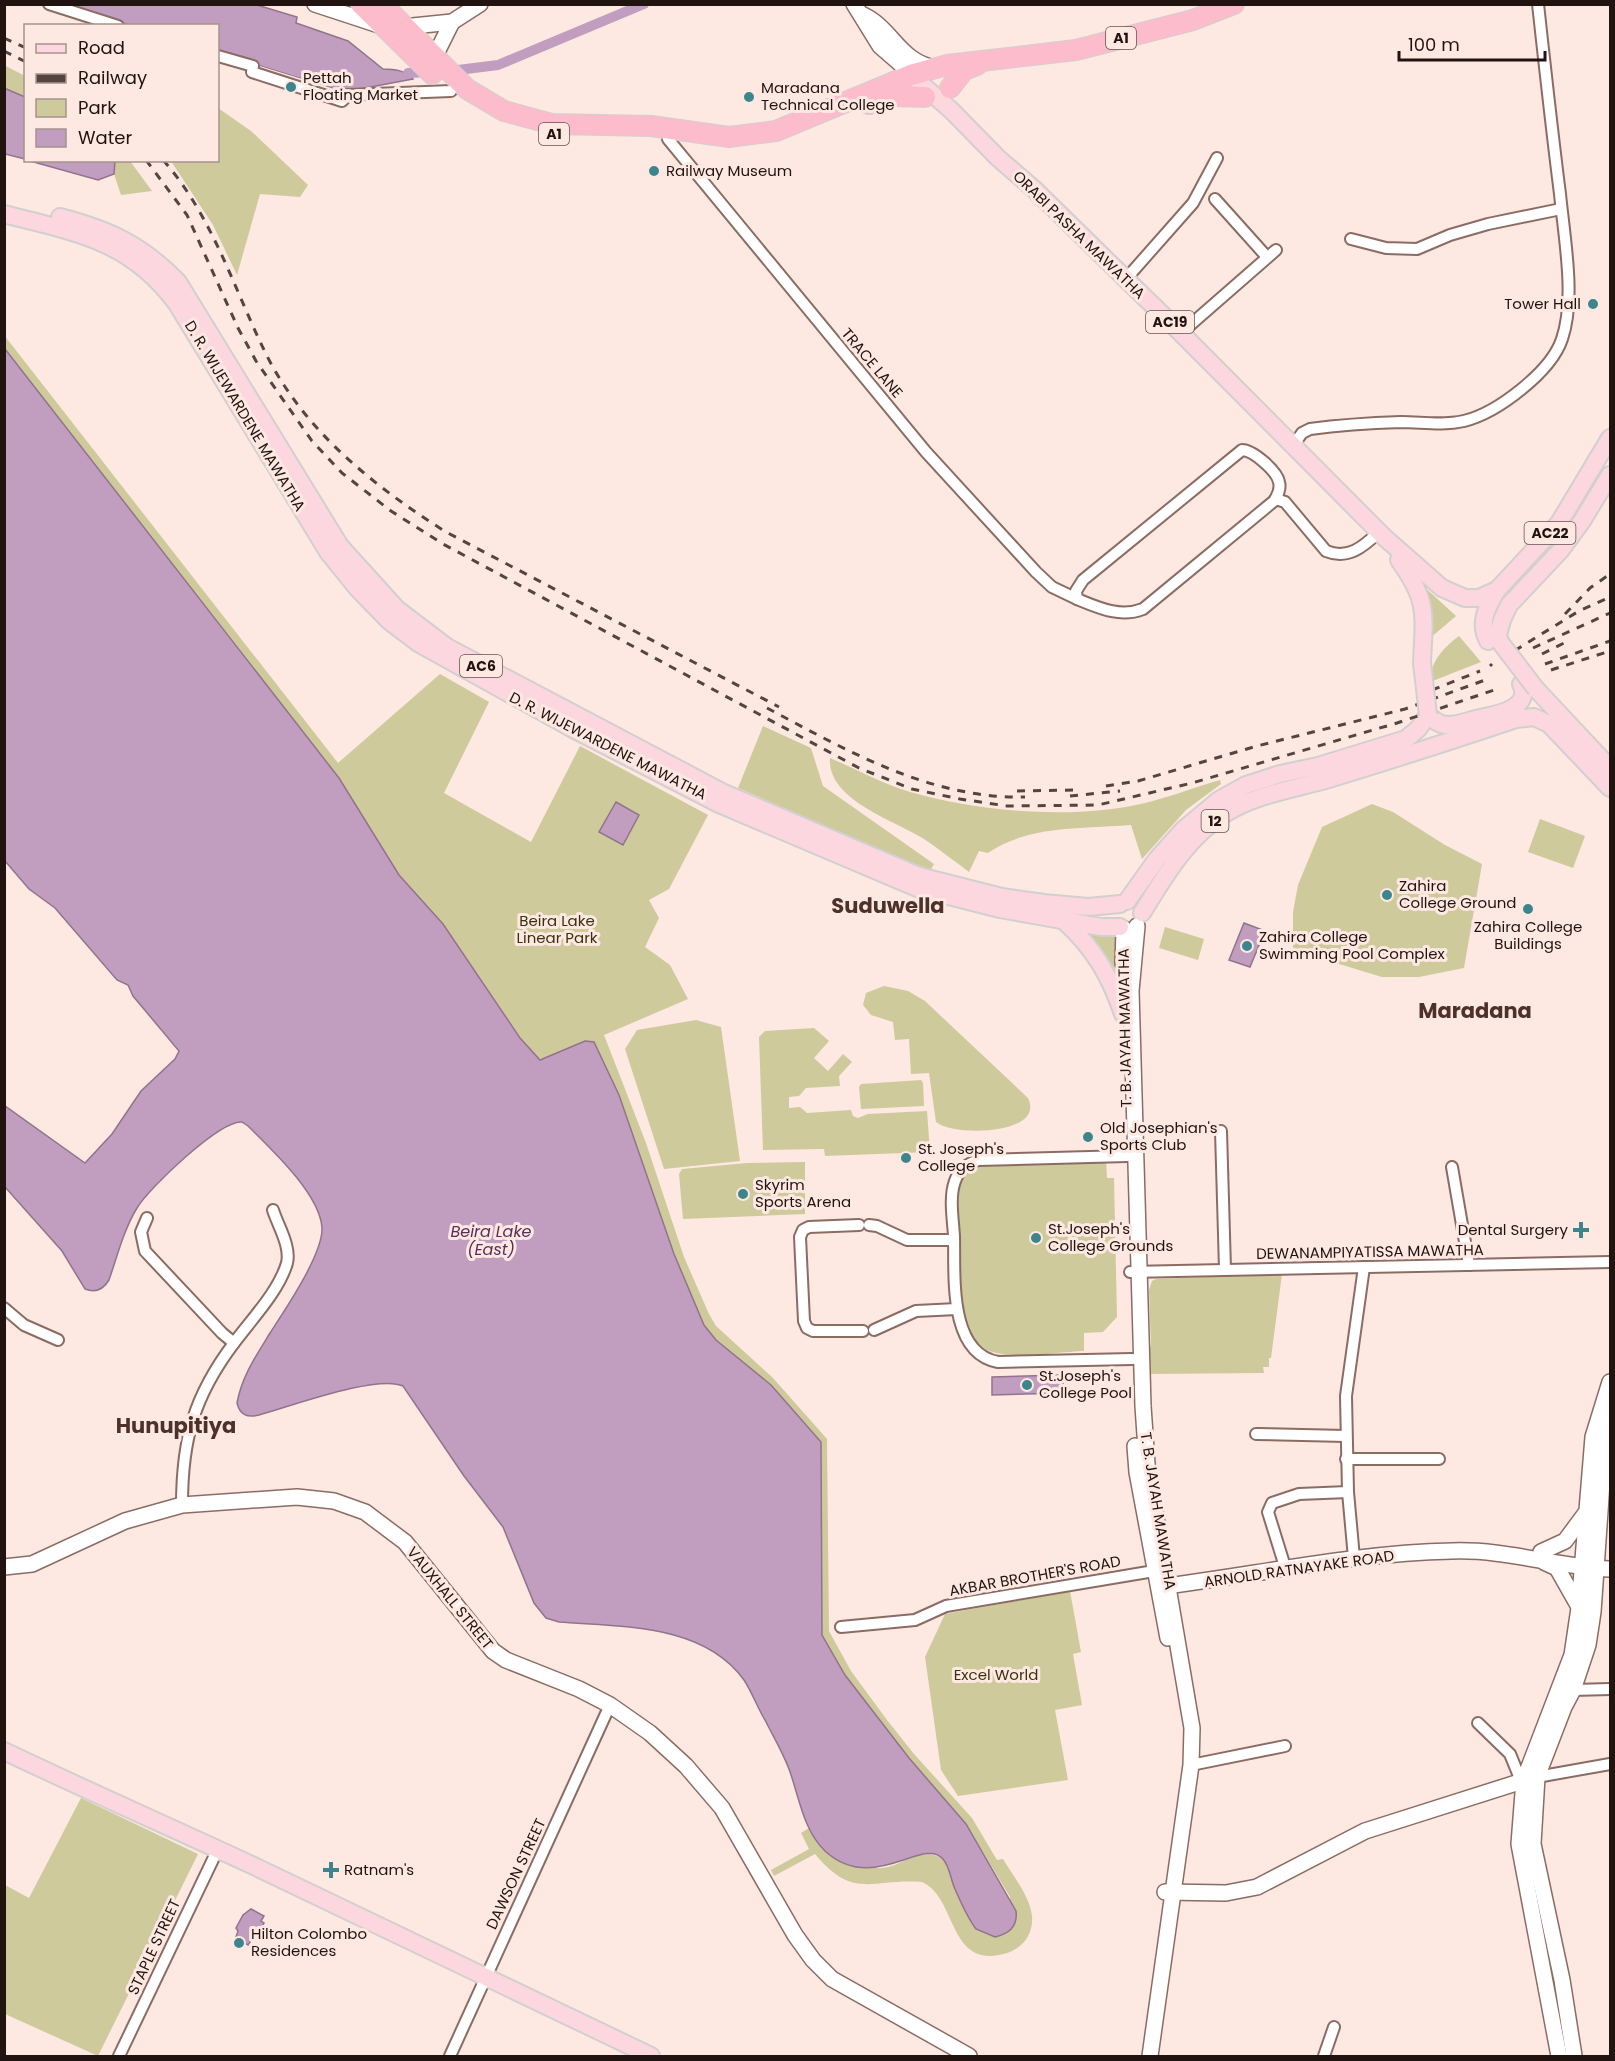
<svg xmlns="http://www.w3.org/2000/svg" width="1615" height="2061" font-family="Poppins,sans-serif">
  <rect width="100%" height="100%" fill="#fee8e2"/>
  <g fill="#ceca9c">
    <polygon points="4,65 25,76 25,97 5,88"/>
    <polygon points="218,108 251,131 308,185 300,197 260,194 237,275 213,225 171,161 218,160"/>
    <polygon points="115,161 130,161 152,191 121,195 114,174"/>
    <path d="M4,335L338,763L440,674L489,702L444,793L531,842L580,746L708,815L669,889L649,900L659,918L645,947L670,965L688,999L604,1035L646,1143L684,1257L709,1314L716,1326L773,1378L827,1439L829,1631L851,1671L887,1720L914,1754L972,1818L997,1860L1003,1859C1013,1876 1030,1896 1032,1916C1033,1927 1029,1938 1021,1945C1012,1953 1001,1955 990,1956C949,1956 954,1896 922,1882C872,1878 854,1901 815,1854L774,1876L771,1870L809,1849L801,1833L809,1828C824,1854 831,1856 859,1863C866,1864 875,1869 882,1868C904,1866 920,1845 943,1859L995,1937L1009,1931L1010,1897L966,1824L909,1758L845,1675L822,1635L821,1442L771,1385L716,1340L704,1325L674,1254L619,1095L544,1059L538,1058L520,1038L443,924L399,875L339,778L5,349Z"/>
    <polygon points="1420,583 1456,616 1429,639"/>
    <path d="M1459,636L1481,662L1430,682C1430,662 1443,648 1459,636Z"/>
    <polygon points="763,726 811,748 823,786 934,864 930,871 738,788"/>
    <path d="M830,758C856,769 883,784 910,792C980,812 1074,820 1145,803C1170,797 1195,787 1220,780L1221,784L1186,810L1142,859L1131,825C1083,829 1028,825 988,853L979,851L969,872C954,861 939,849 924,839C894,820 827,800 830,758Z"/>
    <polygon points="1372,804 1393,812 1445,845 1482,864 1464,968 1419,977 1382,977 1293,950 1293,912 1298,885 1322,827"/>
    <polygon points="1540,819 1585,836 1573,868 1528,852"/>
    <polygon points="1165,927 1204,939 1198,960 1159,948"/>
    <polygon points="1080,931 1118,937 1117,976 1115,976"/>
    <path d="M884,986L908,991L925,1001L1028,1098C1046,1135 954,1137 936,1122L929,1073L911,1074L909,1039L895,1040L893,1022L871,1015L863,1005L866,993Z"/>
    <polygon points="696,1020 721,1027 740,1161 664,1169 625,1049 637,1030"/>
    <polygon points="814,1028 829,1041 814,1058 828,1071 843,1054 852,1062 839,1076 840,1086 806,1088 799,1096 789,1097 789,1108 800,1107 807,1113 851,1110 853,1116 858,1118 868,1114 927,1111 930,1152 825,1156 824,1149 763,1150 759,1037 765,1031"/>
    <polygon points="921,1080 923,1083 924,1106 861,1109 859,1087 861,1084"/>
    <path d="M1106,1159L1107,1178H1114L1117,1317L1103,1332L1084,1333V1351C1058,1352 1017,1359 992,1352C947,1338 957,1226 957,1189C963,1173 972,1167 989,1165Z"/>
    <polygon points="805,1162 805,1214 683,1219 679,1174 682,1169 747,1163"/>
    <polygon points="1282,1274 1271,1358 1269,1358 1269,1367 1263,1367 1264,1373 1146,1374 1145,1347 1151,1346 1149,1290 1152,1281 1156,1279"/>
    <polygon points="1070,1591 1081,1652 1073,1654 1082,1705 1055,1710 1068,1780 958,1796 941,1770 925,1657 945,1614"/>
    <polygon points="81,1798 198,1854 98,2056 5,2014 5,1885 29,1898"/>
  </g>
  <g fill="#c19dc0" stroke="#91748b" stroke-width="1.5">
    <path d="M61,5H257L297,17L296,23L348,41L383,69C394,69 405,70 413,79L344,92L218,53V26L129,25Z"/>
    <polygon points="4,88 25,97 25,159 5,154"/>
    <polygon points="30,161 115,161 114,174 98,180"/>
    <path d="M5,349L339,778L399,875L443,924L520,1038L540,1060L585,1041L594,1042L619,1095L674,1254L704,1325L716,1340L771,1385L821,1442L822,1635L845,1675L909,1758L966,1824L1016,1911C1018,1927 1009,1934 995,1937L976,1929C967,1917 961,1903 955,1889C951,1881 950,1867 943,1859C923,1836 873,1895 825,1851C803,1830 799,1796 789,1769C782,1751 773,1736 765,1720C757,1707 752,1692 744,1680C703,1623 620,1627 559,1622L546,1618L534,1603L503,1527L464,1476L403,1386C377,1374 289,1407 259,1415C247,1418 240,1415 237,1403C242,1376 256,1356 270,1333C285,1310 323,1254 322,1228C320,1194 271,1149 248,1126L242,1122C220,1120 149,1188 137,1208C124,1229 117,1257 109,1280C103,1290 95,1293 85,1289L62,1251L5,1187V1106L85,1163L112,1134L141,1091L175,1059L179,1051L133,996L128,985L117,980L55,908L29,889L5,861Z"/>
    <polygon points="616,802 639,815 623,845 599,832"/>
    <polygon points="1244,923 1265,931 1250,967 1229,960"/>
    <polygon points="1063,1375 1063,1393 992,1395 992,1377"/>
    <polygon points="251,1909 264,1916 261,1921 264,1923 256,1938 253,1938 248,1945 236,1937 238,1931 236,1928 243,1915"/>
  </g>
  <polygon fill="#fee8e2" points="218,53 344,92 343,95 218,56"/>
  <g fill="none" stroke-linecap="round" stroke-linejoin="round">
    <g stroke="#c19dc0" stroke-width="10">
      <polyline points="450,71 498,65 644,4"/>
      <polyline points="408,73 431,72"/>
    </g>
    <g stroke="#8b6c63" stroke-width="14">
      <g id="street">
        <polyline points="49,4 118,26"/>
        <polyline points="218,56 253,66 252,72 342,101 348,95 451,91"/>
        <polyline points="668,139 926,452 1036,572 1052,587 1077,599"/>
        <polyline points="1215,199 1267,257"/>
        <polyline points="1351,239 1386,248 1417,249 1450,235 1488,224 1561,209"/>
        <polyline points="1125,280 1193,203 1217,158"/>
        <polyline points="1181,333 1276,250"/>
        <path d="M1293,446L1302,433L1310,429C1340,425 1371,423 1401,422C1422,422 1442,426 1464,421C1497,413 1551,372 1562,339C1576,299 1564,236 1560,194C1552,131 1545,68 1538,4"/>
        <path d="M1242,450C1253,450 1277,471 1279,482C1281,489 1278,495 1274,501L1143,609C1120,618 1099,608 1077,599L1076,591L1083,580Z"/>
        <path d="M1276,499L1285,502L1326,551C1348,560 1363,547 1379,532"/>
        <polyline points="1221,1131 1225,1269"/>
        <path d="M1127,1156L978,1160C968,1164 959,1169 955,1181C949,1197 953,1219 954,1236C955,1275 948,1353 998,1362L1132,1359"/>
        <polyline points="1452,1167 1469,1265"/>
        <polyline points="147,1218 141,1232 145,1251 222,1333 234,1343"/>
        <polyline points="859,1225 809,1227 803,1230 800,1237 804,1321 807,1328 813,1331 863,1331"/>
        <polyline points="869,1225 877,1226 907,1240 954,1240"/>
        <polyline points="1130,1272 1610,1262"/>
        <polyline points="4,1308 24,1325 58,1340"/>
        <polyline points="874,1330 916,1311 957,1309"/>
        <polyline points="1256,1434 1346,1436"/>
        <polyline points="1346,1459 1439,1459"/>
        <path d="M182,1505C182,1439 194,1396 234,1343C251,1320 279,1291 287,1263C291,1246 278,1226 273,1210"/>
        <polyline points="1354,1558 1348,1492 1346,1396 1364,1267"/>
        <polyline points="1286,1570 1268,1512 1272,1503 1299,1494 1348,1492"/>
        <polyline points="841,1627 915,1620 946,1606 1160,1570"/>
        <polyline points="1573,1690 1610,1689"/>
        <polyline points="1478,1723 1510,1754 1521,1781"/>
        <polyline points="1191,1765 1285,1746"/>
        <polyline points="1537,1777 1610,1764"/>
        <polyline points="119,2056 217,1851"/>
        <polyline points="450,2056 610,1705"/>
        <polyline points="1324,2056 1334,2027"/>
      </g>
    </g>
    <g stroke="#8b6c63" stroke-width="18">
      <g id="secondary">
        <polyline points="315,4 382,26 403,27 452,22 480,4"/>
        <polyline points="854,4 880,46 903,66"/>
        <path d="M861,14C892,27 900,64 937,68"/>
        <polyline points="434,58 452,22"/>
        <polyline points="1137,926 1131,991 1143,1406 1147,1464 1192,1728 1191,1765 1150,2056"/>
        <polyline points="1123,963 1124,929"/>
        <polyline points="1135,1446 1137,1472 1168,1638"/>
        <polyline points="1541,1552 1565,1541 1585,1514"/>
        <polyline points="1544,1562 1557,1568 1578,1605"/>
        <polyline points="4,1567 32,1564 125,1521 182,1505 297,1497 334,1501 365,1512 405,1542 493,1651 506,1660 579,1689 610,1705 650,1733 686,1766 722,1808 795,1935 813,1960 832,1979 969,2056"/>
        <path d="M1159,1587C1256,1575 1354,1553 1452,1551C1506,1549 1557,1567 1610,1569"/>
        <polyline points="1165,1892 1226,1893 1257,1887 1365,1831 1532,1778"/>
        <polyline points="1559,2056 1519,1844 1524,1780 1572,1655 1579,1608 1593,1437 1610,1382"/>
        <polyline points="1574,2056 1562,1980 1533,1844 1537,1777 1564,1707 1573,1690 1588,1645 1593,1612 1605,1439 1610,1411"/>
      </g>
    </g>
    <g stroke="#d2d0cf" stroke-width="20">
      <g id="primary">
        <polyline points="911,75 952,111 998,158 1034,189 1181,333 1384,537 1442,588 1465,598 1479,598 1497,590 1559,523 1610,438"/>
        <path d="M4,214C77,233 130,240 177,304L328,552L357,588L389,621L418,643L573,729L719,804L917,888L1000,909L1101,927H1120"/>
        <path d="M60,217C110,230 142,245 178,282L340,546L397,609L447,647L724,793L919,876L1002,897L1044,903L1088,907L1120,904"/>
        <path d="M1399,560C1429,602 1424,614 1422,663"/>
        <path d="M1488,641C1478,623 1487,607 1497,590"/>
        <polyline points="1500,642 1498,635 1502,620 1509,605 1560,551 1582,521 1610,475"/>
        <polyline points="1536,689 1610,768"/>
        <path d="M1127,901L1157,859L1183,830L1219,800L1246,785L1280,774L1318,766L1406,739L1418,729L1428,715C1434,720 1439,725 1448,725C1457,725 1468,721 1476,719C1493,715 1533,710 1521,684"/>
        <path d="M1142,913C1165,876 1187,837 1226,813C1257,794 1294,789 1329,779C1391,760 1454,740 1516,719L1534,717L1549,724L1610,788"/>
        <path d="M1064,921C1094,948 1110,976 1123,1014"/>
        <path d="M4,1751C88,1791 172,1828 256,1867L651,2056"/>
      </g>
    </g>
    <g stroke="#d2d0cf" stroke-width="22">
      <g id="highway">
        <polyline points="361,4 432,74"/>
        <polyline points="382,4 467,89 504,111 552,124 651,126 729,137 776,131 911,75 947,65 1076,50 1193,20 1234,4"/>
        <polyline points="950,88 964,70 977,65"/>
        <polyline points="869,104 892,96 925,97"/>
      </g>
    </g>
    <use href="#street" stroke="#fff" stroke-width="10"/>
    <use href="#secondary" stroke="#fff" stroke-width="15"/>
    <use href="#primary" stroke="#fdd7e0" stroke-width="16"/>
    <use href="#highway" stroke="#fcbccc" stroke-width="20"/>
    <g stroke="#544541" stroke-width="3" stroke-dasharray="8 8" stroke-linecap="butt">
      <polyline points="4,38 26,48"/>
      <polyline points="4,51 26,62"/>
      <polyline points="146,160 187,215 238,328 256,361 312,441 342,473 391,511 443,544 859,768 912,789 960,799 1007,806 1098,805 1192,783 1397,723 1497,689"/>
      <path d="M163,160C212,215 234,289 266,354C305,432 375,487 446,532L779,707"/>
      <polyline points="1565,614 1590,588 1610,574"/>
      <polyline points="1533,648 1610,613"/>
      <polyline points="1542,654 1566,642"/>
      <polyline points="1501,659 1579,611 1610,597"/>
      <polyline points="1545,664 1610,641"/>
      <polyline points="1490,666 1492,664"/>
      <polyline points="1551,670 1610,651"/>
      <polyline points="1432,690 1480,671"/>
      <path d="M767,708C848,751 930,799 1025,797"/>
      <polyline points="1106,786 1138,781 1257,746 1405,709 1488,679"/>
      <polyline points="1017,791 1076,790"/>
      <polyline points="1070,796 1120,791"/>
    </g>
    <g stroke="#d2d0cf" stroke-width="20" stroke-linecap="butt">
      <g id="primary-bridge">
        <polyline points="1500,642 1536,689"/>
        <polyline points="1422,663 1428,715"/>
      </g>
    </g>
    <use href="#primary-bridge" stroke="#fdd7e0" stroke-width="16"/>
  </g>
  <g fill="#3d858c" stroke="#fee8e2" stroke-width="2">
    <circle cx="291" cy="87" r="6"/>
    <circle cx="749" cy="97" r="6"/>
    <circle cx="654" cy="171" r="6"/>
    <circle cx="1593" cy="304" r="6"/>
    <circle cx="1387" cy="895" r="6"/>
    <circle cx="1528" cy="909" r="6"/>
    <circle cx="1247" cy="946" r="6"/>
    <circle cx="1088" cy="1137" r="6"/>
    <circle cx="906" cy="1158" r="6"/>
    <circle cx="743" cy="1194" r="6"/>
    <path d="M1578 1221h6v6h6v6h-6v6h-6v-6h-6v-6h6z"/>
    <circle cx="1036" cy="1238" r="6"/>
    <circle cx="1027" cy="1385" r="6"/>
    <path d="M328 1861h6v6h6v6h-6v6h-6v-6h-6v-6h6z"/>
    <circle cx="239" cy="1943" r="6"/>
  </g>
  <g text-anchor="middle" stroke-width="6" stroke-linejoin="round" paint-order="stroke">
    <g fill="#fee8e2" stroke="#63534f" stroke-width="1.5">
      <rect x="1106" y="27" width="30" height="22" rx="4.5"/>
      <rect x="539" y="123" width="30" height="22" rx="4.5"/>
      <rect x="1146" y="311" width="48" height="22" rx="4.5"/>
      <rect x="1524.5" y="522" width="51" height="22" rx="4.5"/>
      <rect x="460" y="655" width="42" height="22" rx="4.5"/>
      <rect x="1201.5" y="810" width="27" height="22" rx="4.5"/>
    </g>
    <g font-size="14" font-weight="bold" fill="#201310">
      <text x="1121" y="43">A1</text>
      <text x="554" y="139">A1</text>
      <text x="1170" y="327">AC19</text>
      <text x="1550" y="538">AC22</text>
      <text x="481" y="671">AC6</text>
      <text x="1215" y="826">12</text>
    </g>
    <g font-size="15" fill="#201310" stroke="#fee8e2" text-anchor="start">
      <text x="303" y="83">Pettah<tspan x="303" dy="17">Floating Market</tspan></text>
      <text x="761" y="93">Maradana<tspan x="761" dy="17">Technical College</tspan></text>
      <text x="666" y="176">Railway Museum</text>
      <text x="1581" y="309" text-anchor="end">Tower Hall</text>
      <text x="1399" y="891">Zahira<tspan x="1399" dy="17">College Ground</tspan></text>
      <text x="1528" y="932" text-anchor="middle">Zahira College<tspan x="1528" dy="17">Buildings</tspan></text>
      <text x="1259" y="942">Zahira College<tspan x="1259" dy="17">Swimming Pool Complex</tspan></text>
      <text x="1100" y="1133">Old Josephian's<tspan x="1100" dy="17">Sports Club</tspan></text>
      <text x="918" y="1154">St. Joseph's<tspan x="918" dy="17">College</tspan></text>
      <text x="755" y="1190">Skyrim<tspan x="755" dy="17">Sports Arena</tspan></text>
      <text x="1048" y="1234">St.Joseph's<tspan x="1048" dy="17">College Grounds</tspan></text>
      <text x="1568" y="1235" text-anchor="end">Dental Surgery</text>
      <text x="1039" y="1381">St.Joseph's<tspan x="1039" dy="17">College Pool</tspan></text>
      <text x="344" y="1875">Ratnam's</text>
      <text x="251" y="1939">Hilton Colombo<tspan x="251" dy="17">Residences</tspan></text>
    </g>
    <g font-size="15" fill="#201310" stroke="#fee8e2">
      <text transform="translate(1079 235) rotate(44)" y="5">ORABI PASHA MAWATHA</text>
      <text transform="translate(872 363) rotate(50)" y="5">TRACE LANE</text>
      <text transform="translate(245 416) rotate(59)" y="5">D. R. WIJEWARDENE MAWATHA</text>
      <text transform="translate(608 746) rotate(27)" y="5">D. R. WIJEWARDENE MAWATHA</text>
      <text transform="translate(1125 1028) rotate(-91)" y="5">T. B. JAYAH MAWATHA</text>
      <text transform="translate(1370 1252) rotate(-1)" y="5">DEWANAMPIYATISSA MAWATHA</text>
      <text transform="translate(1158 1511) rotate(81)" y="5">T. B. JAYAH MAWATHA</text>
      <text transform="translate(1299 1569) rotate(-8)" y="5">ARNOLD RATNAYAKE ROAD</text>
      <text transform="translate(1035 1576) rotate(-10)" y="5">AKBAR BROTHER'S ROAD</text>
      <text transform="translate(450 1598) rotate(51)" y="5">VAUXHALL STREET</text>
      <text transform="translate(516 1874) rotate(-65)" y="5">DAWSON STREET</text>
      <text transform="translate(154 1947) rotate(-65)" y="5">STAPLE STREET</text>
    </g>
    <g font-size="15" fill="#38330d" stroke="#fee8e2">
      <text x="557" y="926">Beira Lake<tspan x="557" dy="17">Linear Park</tspan></text>
      <text x="996" y="1680">Excel World</text>
    </g>
    <g font-size="16" font-style="italic" fill="#5b2d5a" stroke="#fee8e2">
      <text x="491" y="1237">Beira Lake<tspan x="491" dy="18">(East)</tspan></text>
    </g>
    <g font-size="21" font-weight="bold" fill="#4d312a" stroke="#fee8e2">
      <text x="888" y="913">Suduwella</text>
      <text x="1475" y="1018">Maradana</text>
      <text x="176" y="1433">Hunupitiya</text>
    </g>
  </g>
  <rect width="1615" height="2061" fill="none" stroke="#201310" stroke-width="12"/>
  <rect x="24" y="24" width="195" height="138" fill="#fee8e2" stroke="#a5938e" stroke-width="1.5"/>
  <rect x="36" y="44" width="30" height="9" fill="#fdd7e0" stroke="#a5938e" stroke-width="1.5"/>
  <text x="78" y="54" font-size="18" fill="#201310">Road</text>
  <rect x="36" y="74" width="30" height="9" fill="#544541" stroke="#a5938e" stroke-width="1.5"/>
  <text x="78" y="84" font-size="18" fill="#201310">Railway</text>
  <rect x="36" y="99" width="30" height="18" fill="#ceca9c" stroke="#a5938e" stroke-width="1.5"/>
  <text x="78" y="114" font-size="18" fill="#201310">Park</text>
  <rect x="36" y="129" width="30" height="18" fill="#c19dc0" stroke="#a5938e" stroke-width="1.5"/>
  <text x="78" y="144" font-size="18" fill="#201310">Water</text>
  <path d="M1399 51v9h146v-9" fill="none" stroke="#201310" stroke-width="3"/>
  <text x="1408" y="51" font-size="18" fill="#201310" stroke="#fee8e2" stroke-width="4.5" paint-order="stroke">100 m</text>
</svg>
